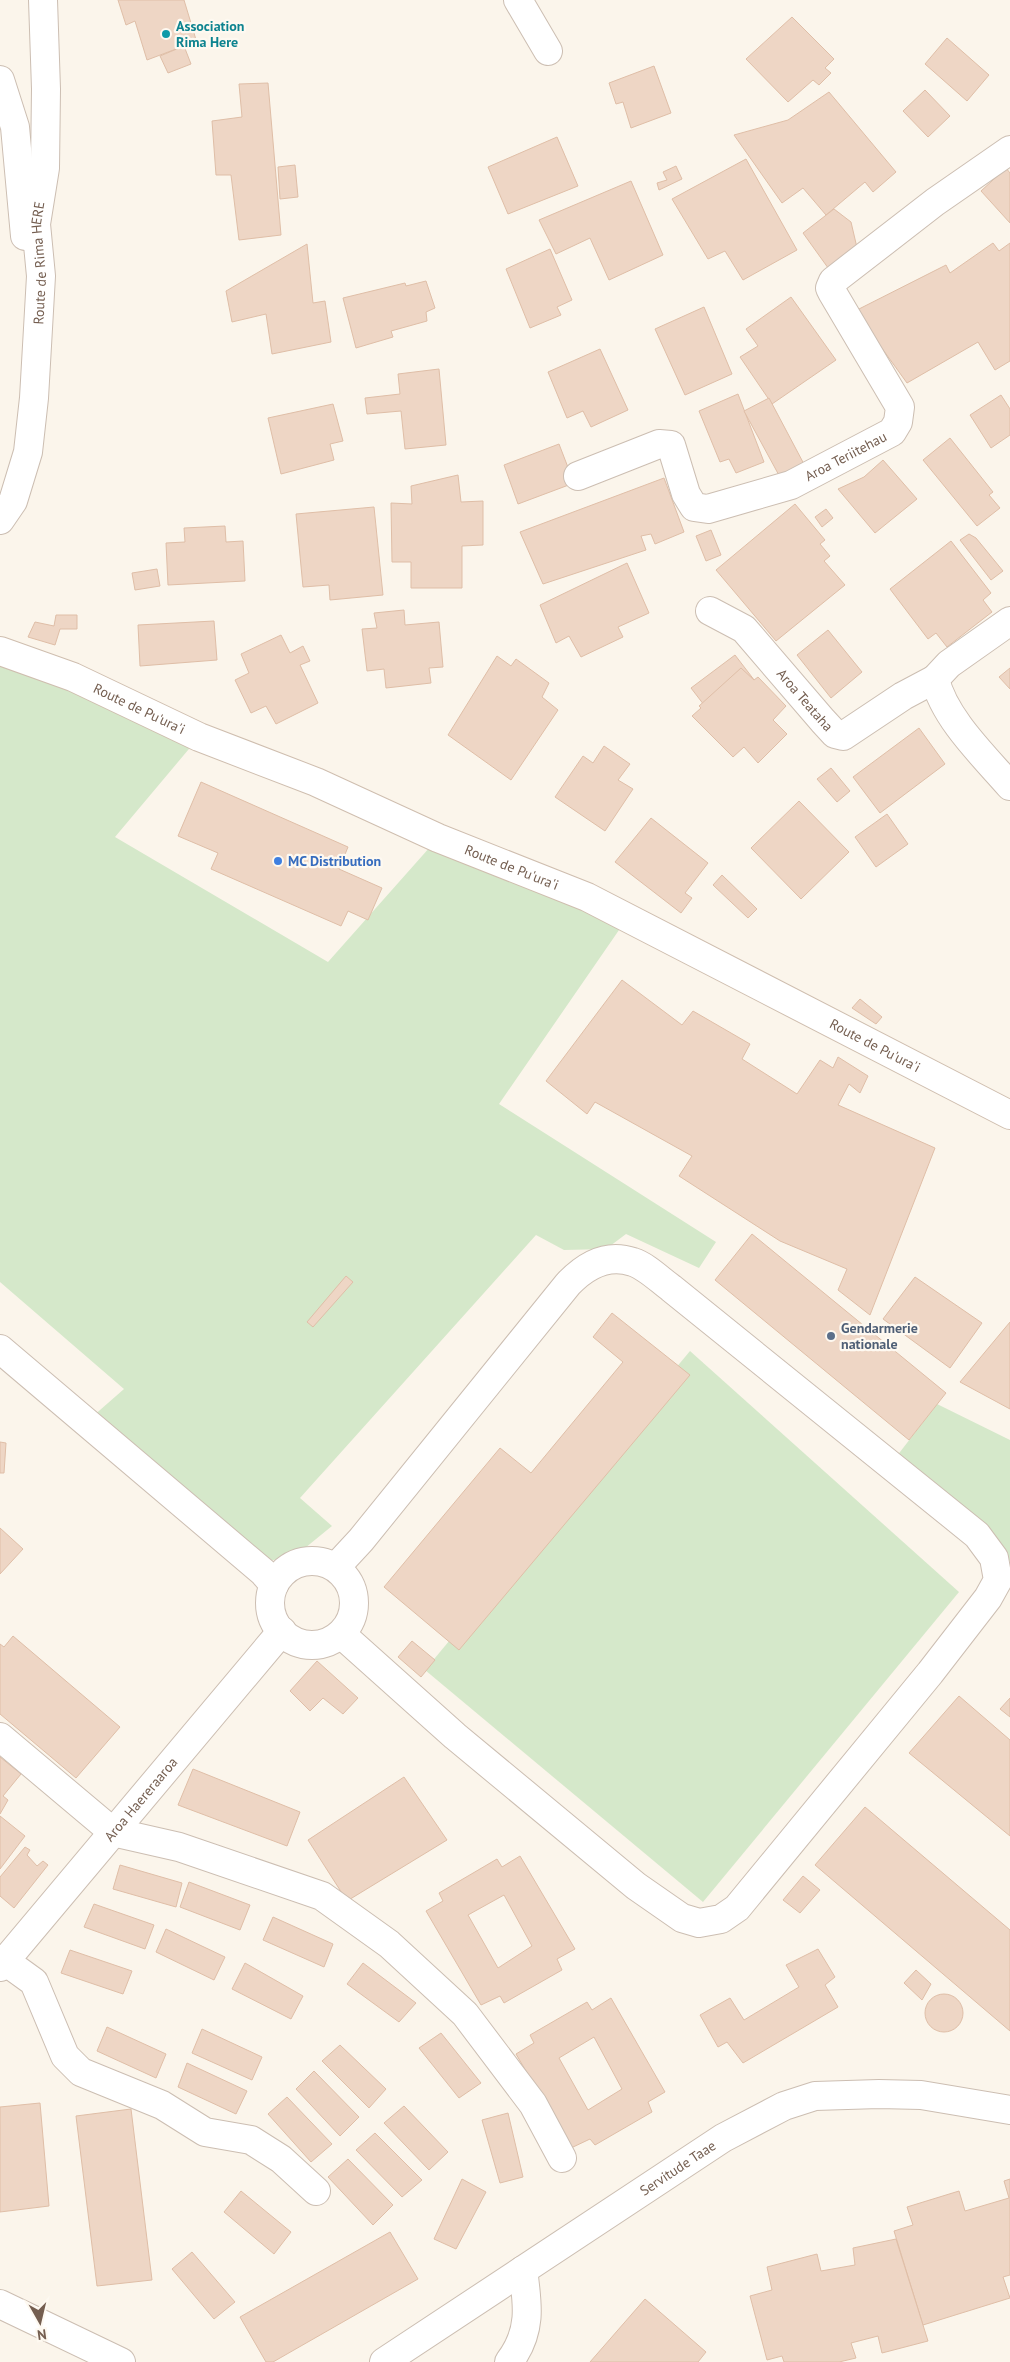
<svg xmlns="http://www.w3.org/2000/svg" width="1010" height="2362" font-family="'PT Sans',sans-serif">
  <rect width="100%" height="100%" fill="#fbf5eb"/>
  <g fill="#d5e8ca">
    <polygon points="0,651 199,737 115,837 328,962 438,838 628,917 499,1104 716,1242 699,1268 626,1234 606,1249 564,1250 536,1235 300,1498 332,1526 294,1557 252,1563 92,1417 124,1389 0,1282"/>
    <polygon points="690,1351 959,1592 703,1902 425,1670"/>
    <polygon points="937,1404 1010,1440 1010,1561 890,1465"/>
  </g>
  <g fill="#eed6c5" stroke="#dfbea7" fill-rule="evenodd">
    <polygon points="118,0 184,0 197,43 185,47 184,46 147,60 135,21 126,25"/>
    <polygon points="792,17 834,59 825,68 831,73 819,85 813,80 788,102 746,59"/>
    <polygon points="947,38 989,75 967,101 925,64"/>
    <polygon points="184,46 191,64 168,73 160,56"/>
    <polygon points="654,66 671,113 631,128 623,102 616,104 609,83"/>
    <polygon points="268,83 281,235 239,240 231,175 216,175 212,121 242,117 239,84"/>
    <polygon points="925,90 950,116 928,137 903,111"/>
    <polygon points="829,92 896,172 873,192 865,182 826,215 803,188 782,203 734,135 788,120"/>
    <polygon points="557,137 578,186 508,214 488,167"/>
    <polygon points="746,159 797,250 743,280 725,251 708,259 672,199"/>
    <polygon points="295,165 298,197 280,199 278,167"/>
    <polygon points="676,166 682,179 659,190 657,183 667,180 663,172"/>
    <polygon points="1006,168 1010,173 1010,223 981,191"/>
    <polygon points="631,181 663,255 609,280 590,238 556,254 539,220"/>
    <polygon points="834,209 851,222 858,252 831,272 803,233"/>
    <polygon points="993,243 999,251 1010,243 1010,361 995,370 978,342 907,383 855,311 946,265 950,273"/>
    <polygon points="307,244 313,303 325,301 331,342 272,354 266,314 232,322 226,291"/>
    <polygon points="550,249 572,300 557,307 561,315 530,328 506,269"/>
    <polygon points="426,281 435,308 426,312 427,321 391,331 393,337 356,348 343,298 405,283 406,286"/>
    <polygon points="791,297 836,360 772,404 740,357 758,346 746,329"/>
    <polygon points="704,307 732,374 685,395 655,329"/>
    <polygon points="600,349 628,410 591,427 583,411 567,418 548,372"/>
    <polygon points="439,369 446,445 405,449 401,411 367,414 365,398 400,394 398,374"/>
    <polygon points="738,394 764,462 736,473 729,459 720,462 699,411"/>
    <polygon points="1001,395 1010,409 1010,435 991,448 970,415"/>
    <polygon points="769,398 805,466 781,479 744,411"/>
    <polygon points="333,404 343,441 330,444 334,460 281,474 268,418"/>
    <polygon points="950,438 993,492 989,495 1000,508 977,526 923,460"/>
    <polygon points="559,444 574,483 518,504 504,465"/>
    <polygon points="883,460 917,499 875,533 838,489 864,477"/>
    <polygon points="458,475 461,502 483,501 483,545 462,546 462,588 411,588 411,562 392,562 391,503 412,504 411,486"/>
    <polygon points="664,478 684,532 655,544 651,534 641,536 646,550 543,584 520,532"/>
    <polygon points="795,504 825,540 820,544 830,556 824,561 845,585 776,641 716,570"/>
    <polygon points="374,507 383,595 330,600 329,585 303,587 296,514"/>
    <polygon points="826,509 833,518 822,527 815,517"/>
    <polygon points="225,526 226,542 243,541 245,581 168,585 166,543 185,542 184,528"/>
    <polygon points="711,530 721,555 706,561 696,536"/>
    <polygon points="969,534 976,538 1003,571 991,580 960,540"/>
    <polygon points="951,541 991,593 983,600 992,612 947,647 936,633 928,639 890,589"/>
    <polygon points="627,563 649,613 618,627 623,637 581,657 569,636 556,643 540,605"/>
    <polygon points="157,569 160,586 135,590 132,573"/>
    <polygon points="404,610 405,625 439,622 443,667 429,668 431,683 386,688 384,669 367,671 362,629 377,628 374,613"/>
    <polygon points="56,615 77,615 77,629 60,629 55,645 28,637 35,622 54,626"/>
    <polygon points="214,621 217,660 140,666 138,625"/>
    <polygon points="828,630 862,672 831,698 797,655"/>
    <polygon points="281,635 290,653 303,646 310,661 300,665 318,703 276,724 266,706 251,713 235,680 249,673 241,654"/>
    <polygon points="735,655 768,698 724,731 691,688"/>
    <polygon points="497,656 511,666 516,659 549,683 542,697 558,710 511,780 448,735"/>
    <polygon points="741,668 754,680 758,677 786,706 773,720 787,734 758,763 744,747 733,757 692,716 701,708 699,706"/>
    <polygon points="1010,668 1010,689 999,677"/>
    <polygon points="919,728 945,764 880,813 853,777"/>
    <polygon points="604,746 630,764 618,780 633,789 605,831 555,797 583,756 593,763"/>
    <polygon points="831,768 850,791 837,802 817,779"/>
    <polygon points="201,782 348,847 339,869 382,888 368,920 348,911 341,926 211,869 218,853 178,836"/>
    <polygon points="799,801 849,852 801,899 751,848"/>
    <polygon points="887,814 908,844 876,867 855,837"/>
    <polygon points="651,818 708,863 685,893 692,898 681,913 615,862"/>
    <polygon points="722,875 757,909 748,918 713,885"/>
    <polygon points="622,980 682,1025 693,1011 750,1044 742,1059 797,1094 820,1060 833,1068 838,1057 868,1076 860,1093 849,1084 838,1105 935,1148 870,1315 838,1290 847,1269 780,1241 679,1176 692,1156 595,1102 587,1114 546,1081"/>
    <polygon points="860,999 882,1017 876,1024 852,1008"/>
    <polygon points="752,1234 946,1393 909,1440 715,1280"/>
    <polygon points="346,1276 353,1282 313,1327 307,1322"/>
    <polygon points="915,1277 982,1323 950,1368 883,1319"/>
    <polygon points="612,1313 690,1375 459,1650 384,1587 500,1448 531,1473 623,1362 593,1337"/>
    <polygon points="1010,1322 1010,1409 960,1382"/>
    <polygon points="0,1442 6,1443 4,1473 0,1473"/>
    <polygon points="0,1528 23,1549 0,1574"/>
    <polygon points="13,1636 120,1727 76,1778 0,1714 0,1644 4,1647"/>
    <polygon points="412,1641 435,1660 421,1677 398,1657"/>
    <polygon points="317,1661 358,1698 343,1714 323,1698 310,1711 290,1691"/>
    <polygon points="959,1696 1010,1740 1010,1836 909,1753"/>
    <polygon points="1010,1698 1010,1717 1000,1709"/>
    <polygon points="0,1757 21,1774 3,1796 8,1800 0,1814"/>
    <polygon points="193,1769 300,1812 287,1846 178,1805"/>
    <polygon points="404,1777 447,1840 347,1901 308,1840"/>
    <polygon points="865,1807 1010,1930 1010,2031 815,1865"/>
    <polygon points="0,1816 25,1836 0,1869"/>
    <polygon points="25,1847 30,1850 27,1855 37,1866 43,1861 48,1865 14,1908 0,1896 0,1877"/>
    <path d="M520,1856L575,1949L557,1959L562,1970L504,2003L500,1996L481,2005L426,1911L443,1901L439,1893L497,1859L502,1867ZM504,1895L532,1946L498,1968L468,1915Z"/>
    <polygon points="120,1865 182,1883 176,1907 113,1889"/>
    <polygon points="803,1876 820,1890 800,1913 783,1900"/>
    <polygon points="189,1882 250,1905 240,1930 180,1907"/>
    <polygon points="94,1904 154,1925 145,1949 84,1927"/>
    <polygon points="273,1917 333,1944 324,1967 263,1940"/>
    <polygon points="166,1929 225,1957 214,1980 156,1952"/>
    <polygon points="818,1949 835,1977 825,1985 838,2007 743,2063 727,2042 718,2047 700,2015 730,1998 744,2020 799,1987 786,1965"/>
    <polygon points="70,1950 132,1971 123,1994 61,1973"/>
    <polygon points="245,1963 303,1996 291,2019 232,1989"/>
    <polygon points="363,1963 416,2003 399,2022 347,1984"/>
    <polygon points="916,1970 931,1984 922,2000 904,1983"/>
    <circle cx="944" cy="2013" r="19"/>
    <path d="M611,1998L665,2092L648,2102L652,2112L595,2145L590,2139L571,2148L516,2054L534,2043L530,2035L587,2002L592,2010ZM594,2037L622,2089L588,2110L559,2058Z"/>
    <polygon points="107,2027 166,2054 156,2078 97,2051"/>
    <polygon points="202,2029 262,2057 252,2080 192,2053"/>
    <polygon points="441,2033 481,2083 459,2098 419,2048"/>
    <polygon points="340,2045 386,2089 369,2108 322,2061"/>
    <polygon points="187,2063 247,2091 236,2114 178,2087"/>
    <polygon points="314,2071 359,2117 340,2136 296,2089"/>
    <polygon points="287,2097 332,2144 311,2162 268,2114"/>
    <polygon points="40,2103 49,2206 0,2212 0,2107"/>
    <polygon points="404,2106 448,2152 429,2170 384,2123"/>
    <polygon points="131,2109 152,2280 97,2286 76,2116"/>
    <polygon points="508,2113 523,2177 500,2183 482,2120"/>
    <polygon points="375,2133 422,2180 402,2197 356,2150"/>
    <polygon points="348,2159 393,2205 373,2225 328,2177"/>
    <polygon points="462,2179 486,2192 456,2249 434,2239"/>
    <polygon points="1010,2179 1010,2275 1003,2277 1010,2298 923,2325 894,2231 913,2225 907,2207 959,2191 965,2211 1009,2198 1004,2181"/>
    <polygon points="241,2191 291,2232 274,2254 224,2212"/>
    <polygon points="390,2232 418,2279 273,2362 266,2362 240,2317"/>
    <polygon points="896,2239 928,2341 882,2353 878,2336 851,2343 856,2358 839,2362 784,2362 782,2356 767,2360 750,2296 772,2290 767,2267 817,2254 821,2271 855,2265 853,2248"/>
    <polygon points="192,2252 235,2302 214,2319 172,2269"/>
    <polygon points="645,2299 706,2352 698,2362 590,2362"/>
  </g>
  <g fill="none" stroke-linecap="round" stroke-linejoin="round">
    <g stroke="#ccbeb2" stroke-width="30">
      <g id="street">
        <polyline points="518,0 548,51"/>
        <polyline points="0,80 15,127 25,236"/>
        <path id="s1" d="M578,476L659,444L671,445L686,494L694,507L708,509L791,485L892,432L898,422L900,407L832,292L830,288L833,281L935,202L1010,150"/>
        <path id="s2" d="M0,520L13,501L28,452L34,398L41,276L36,224L45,168L46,89L43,0"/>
        <path id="s3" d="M710,611L744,629L823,721L835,734L843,736L903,696L935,679"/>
        <path d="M1010,621L949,664L935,679C944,718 984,756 1010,786"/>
        <polyline points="0,1349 263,1572 274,1585"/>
        <circle cx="312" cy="1603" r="42"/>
        <path d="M336,1567L361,1540L568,1284C585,1266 607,1253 633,1262C646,1266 660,1280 671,1288L977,1535L994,1558L998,1580L988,1598L930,1673L737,1908L721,1919L699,1923L682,1918L636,1886L455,1736L341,1634"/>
        <polyline points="0,1737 113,1832 179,1847 322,1896 389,1944 465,2014 533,2104 562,2158"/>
        <polyline points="5,1961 34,1982 65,2056 81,2072 162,2105 205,2132 251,2140 281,2159 316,2191"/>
        <path id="s4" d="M0,1967L282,1631"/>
        <polyline points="0,2304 121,2362"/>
        <path id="s5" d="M384,2362L723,2138L784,2106L815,2096L879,2094L921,2095L1010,2110"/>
        <path d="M509,2362C532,2332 528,2305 523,2270"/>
      </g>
    </g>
    <g stroke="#cfbeaf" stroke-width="30">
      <g id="secondary">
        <path id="s6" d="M0,651L73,677L199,737L316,782L438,838L587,897L1010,1115"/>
      </g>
    </g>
    <use href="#street" stroke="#fff" stroke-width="28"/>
    <use href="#secondary" stroke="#fff" stroke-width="28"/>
  </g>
  <circle fill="#0f9aa8" stroke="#fef9f1" stroke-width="2" cx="166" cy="34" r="5"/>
  <circle fill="#3f7fe0" stroke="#fef9f1" stroke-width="2" cx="278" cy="861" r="5"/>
  <circle fill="#5c6f8a" stroke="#fef9f1" stroke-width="2" cx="831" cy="1336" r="5"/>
  <g text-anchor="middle" stroke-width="4.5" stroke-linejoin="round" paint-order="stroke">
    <g font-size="14" font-weight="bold" fill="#0d838f" stroke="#fef9f1" text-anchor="start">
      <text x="176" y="31">Association<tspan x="176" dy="16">Rima Here</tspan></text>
    </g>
    <g font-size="14" fill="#745e50" stroke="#fef9f1">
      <text dy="5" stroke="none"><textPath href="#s2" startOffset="264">Route de Rima HERE</textPath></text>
      <text dy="5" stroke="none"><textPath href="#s1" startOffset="328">Aroa Teriitehau</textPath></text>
      <text dy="5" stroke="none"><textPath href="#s3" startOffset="132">Aroa Teataha</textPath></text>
      <text dy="5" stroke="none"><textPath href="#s6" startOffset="151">Route de Pu'ura'i</textPath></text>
      <text dy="5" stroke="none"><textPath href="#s6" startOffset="556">Route de Pu'ura'i</textPath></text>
      <text dy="5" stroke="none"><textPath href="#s6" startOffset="961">Route de Pu'ura'i</textPath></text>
      <text dy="5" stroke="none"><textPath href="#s4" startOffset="219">Aroa Haereraaroa</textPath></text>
      <text dy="5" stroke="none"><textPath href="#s5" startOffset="352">Servitude Taae</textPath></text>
    </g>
    <g font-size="14" font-weight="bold" fill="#366cbe" stroke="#fef9f1" text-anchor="start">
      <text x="288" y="866">MC Distribution</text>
    </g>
    <g font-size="14" font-weight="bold" fill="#4e5e75" stroke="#fef9f1" text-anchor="start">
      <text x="841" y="1333">Gendarmerie<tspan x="841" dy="16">nationale</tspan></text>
    </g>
  </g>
  <g transform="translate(40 2322) rotate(172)" stroke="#fef9f1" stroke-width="4" paint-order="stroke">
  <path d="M0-4L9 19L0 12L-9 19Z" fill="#745e50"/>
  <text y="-8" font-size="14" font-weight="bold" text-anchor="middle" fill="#745e50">N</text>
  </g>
</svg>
